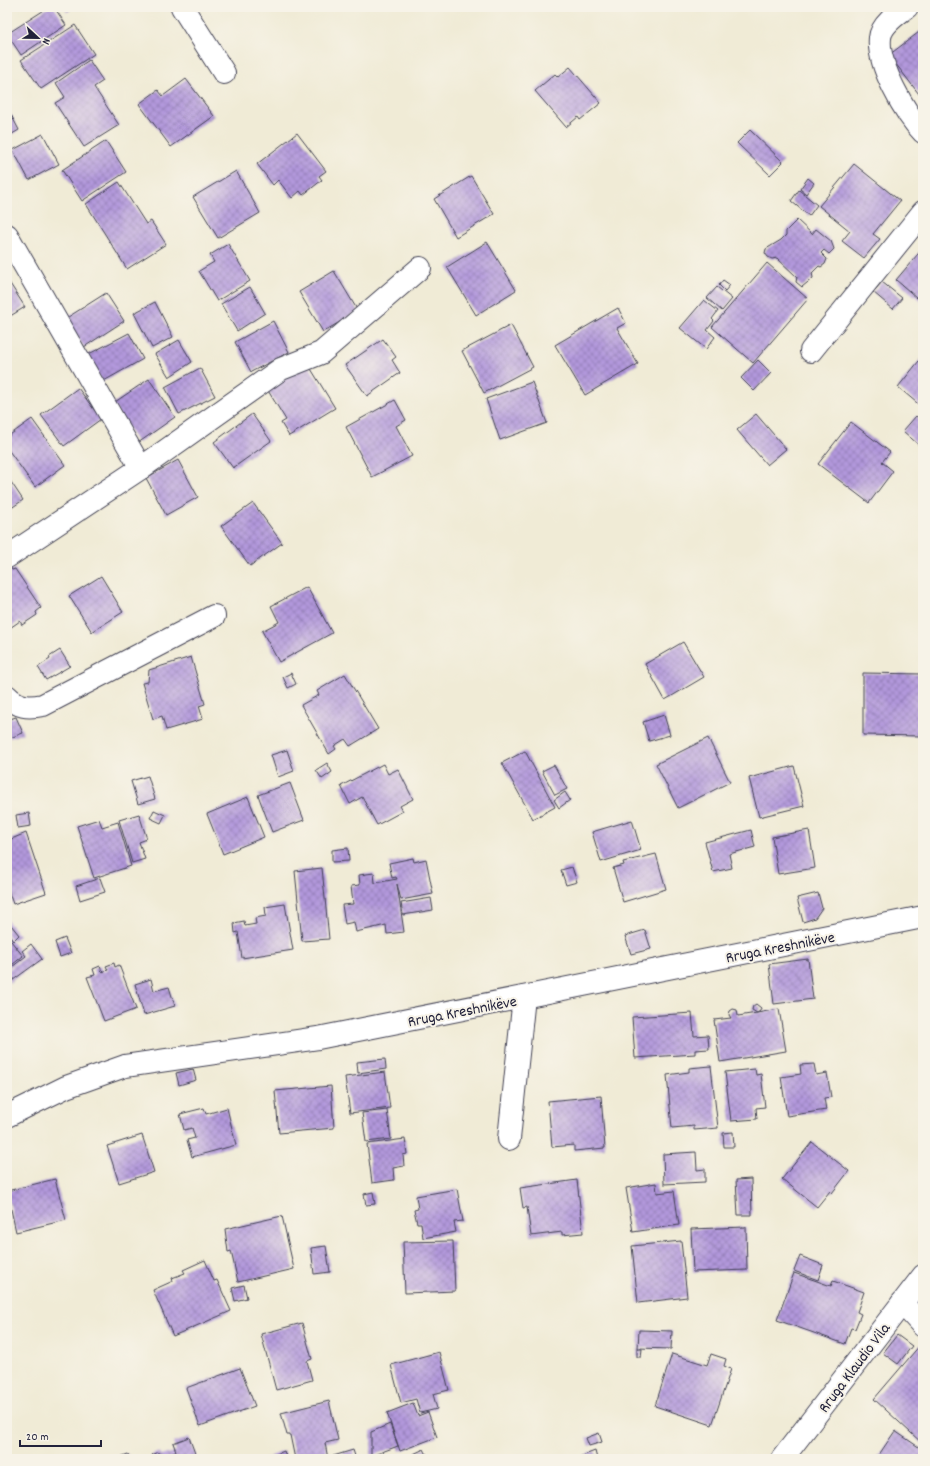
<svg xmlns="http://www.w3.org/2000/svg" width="930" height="1466" font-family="Dekko,sans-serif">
  <defs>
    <pattern id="building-cross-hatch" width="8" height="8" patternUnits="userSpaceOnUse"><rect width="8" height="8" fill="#b298dc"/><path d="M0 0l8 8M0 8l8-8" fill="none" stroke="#907cb4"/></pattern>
  </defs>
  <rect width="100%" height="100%" fill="#f7f3e8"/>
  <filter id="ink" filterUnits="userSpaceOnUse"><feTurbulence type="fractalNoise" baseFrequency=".025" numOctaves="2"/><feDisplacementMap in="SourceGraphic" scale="8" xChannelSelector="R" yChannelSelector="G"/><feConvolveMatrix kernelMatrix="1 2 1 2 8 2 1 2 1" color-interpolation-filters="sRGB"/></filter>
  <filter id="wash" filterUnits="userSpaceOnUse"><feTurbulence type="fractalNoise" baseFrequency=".012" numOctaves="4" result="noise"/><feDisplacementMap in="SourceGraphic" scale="16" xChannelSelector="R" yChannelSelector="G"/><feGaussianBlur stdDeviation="0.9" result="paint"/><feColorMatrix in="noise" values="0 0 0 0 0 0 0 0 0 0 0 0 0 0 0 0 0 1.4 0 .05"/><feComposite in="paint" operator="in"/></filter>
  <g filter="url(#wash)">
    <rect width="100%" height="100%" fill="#f0ebd6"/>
    <g id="blocks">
      <g fill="url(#building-cross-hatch)">
        <polygon points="49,7 54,7 66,25 21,55 7,34"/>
        <polygon points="64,7 75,7 67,12"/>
        <polygon points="75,25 94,54 41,89 21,60"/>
        <polygon points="923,29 923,98 922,98 889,55"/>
        <polygon points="89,60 103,81 94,87 119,125 84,147 55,103 65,97 56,83"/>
        <polygon points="570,67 601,103 580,120 578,117 566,127 535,91 555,74 558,77"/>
        <polygon points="186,79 214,116 171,147 139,104 158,90 163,96"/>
        <polygon points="7,107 19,130 7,137"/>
        <polygon points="750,130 783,162 770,175 737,143"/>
        <polygon points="297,133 326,171 319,176 322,180 303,195 300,191 292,198 278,180 273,185 257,164"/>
        <polygon points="43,134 59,164 29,180 13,150"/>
        <polygon points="106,141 126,172 82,201 62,170"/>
        <polygon points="854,164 900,201 873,234 880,239 864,258 842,241 850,231 819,206"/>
        <polygon points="236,171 260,213 218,238 193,197"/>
        <polygon points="471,176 494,214 456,237 434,199"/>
        <polygon points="808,178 814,183 806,194 800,189"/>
        <polygon points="119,182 146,224 151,221 166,244 127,269 86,204"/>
        <polygon points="799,190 817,205 809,216 791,201"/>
        <polygon points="797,220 812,234 816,229 831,241 834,249 829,254 824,250 821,253 827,259 825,264 821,267 819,266 812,273 813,278 802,287 796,282 797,277 777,258 772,259 768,257 765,253 766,249 781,240 786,235 786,231"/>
        <polygon points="487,242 516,290 476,315 447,267"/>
        <polygon points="228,244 250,281 217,301 199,271 214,262 210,255"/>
        <polygon points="923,248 923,303 896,280"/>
        <polygon points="767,263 808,299 753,363 712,327"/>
        <polygon points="334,271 358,311 323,332 299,292"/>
        <polygon points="7,279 25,307 7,318"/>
        <polygon points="723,280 730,285 725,291 719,285"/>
        <polygon points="882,282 902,298 893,309 873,292"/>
        <polygon points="250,287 265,313 237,331 221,304"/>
        <polygon points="717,287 732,299 722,311 707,298"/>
        <polygon points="106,293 124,321 84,347 65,319"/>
        <polygon points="704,300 718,311 712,319 714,321 707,330 715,337 706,349 680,328"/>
        <polygon points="155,302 173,337 152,348 134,313"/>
        <polygon points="618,308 626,323 617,328 638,364 585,395 555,345"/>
        <polygon points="273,321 289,352 251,372 235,342"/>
        <polygon points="511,325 533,367 484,393 462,351"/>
        <polygon points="129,333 143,359 102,382 87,355"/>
        <polygon points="383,339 396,357 392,360 400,373 367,396 345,365"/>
        <polygon points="179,340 192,362 169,377 155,354"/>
        <polygon points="923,356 923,408 898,387"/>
        <polygon points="758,360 771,373 754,391 741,378"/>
        <polygon points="308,364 335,408 289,436 281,423 286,420 267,389"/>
        <polygon points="200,368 215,396 179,414 165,387"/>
        <polygon points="149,379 175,417 138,443 112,404"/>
        <polygon points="532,382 547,423 500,440 486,399"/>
        <polygon points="78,388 101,419 64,446 41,415"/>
        <polygon points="395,400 406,420 396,426 412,456 372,477 346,427"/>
        <polygon points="252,414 271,441 233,468 214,442"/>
        <polygon points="756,414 786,449 767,465 737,430"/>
        <polygon points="916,416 923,422 923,443 920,446 903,431"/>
        <polygon points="32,419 65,465 35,487 7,448 7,437"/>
        <polygon points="851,422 890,452 882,462 893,471 869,503 818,464"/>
        <polygon points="178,460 198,497 166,515 146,478"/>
        <polygon points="7,476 23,500 7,511"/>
        <polygon points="253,503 282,543 250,566 221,526"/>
        <polygon points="10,567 12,570 15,569 41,608 36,612 37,615 22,625 20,621 7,630 7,569"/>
        <polygon points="101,576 123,612 92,632 69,596"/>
        <polygon points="307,587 332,633 279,662 262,631 279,622 271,606"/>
        <polygon points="683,642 704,677 665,700 645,664"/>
        <polygon points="60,650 70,666 46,680 38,667 50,659 49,657"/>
        <polygon points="191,657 205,704 199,706 203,719 166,730 162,716 153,719 142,683 148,682 149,670"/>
        <polygon points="291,673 296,684 288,688 283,677"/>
        <polygon points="863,673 923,674 923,736 863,735"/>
        <polygon points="345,674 378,729 350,746 345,739 334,746 336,749 329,754 301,705 319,695 317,691"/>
        <polygon points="664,715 670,735 649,741 643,722"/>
        <polygon points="16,717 23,733 10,738 7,729 7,720"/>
        <polygon points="708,738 730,782 678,808 656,764"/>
        <polygon points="287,750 294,771 278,777 271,755"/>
        <polygon points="525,751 555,807 533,819 502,763"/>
        <polygon points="327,763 332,772 322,779 316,770"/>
        <polygon points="383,764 388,774 398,769 413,799 400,806 403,811 377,825 362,797 350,804 341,786"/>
        <polygon points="554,765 567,789 555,795 542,771"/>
        <polygon points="794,766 804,806 759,817 749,778"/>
        <polygon points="148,776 155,799 138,804 131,781"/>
        <polygon points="290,783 304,820 272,832 258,795"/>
        <polygon points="565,792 570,800 559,808 554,800"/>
        <polygon points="248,797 264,837 223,854 207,814"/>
        <polygon points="154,810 165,815 161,823 150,818"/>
        <polygon points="29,813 31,826 18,828 16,815"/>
        <polygon points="139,814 147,839 139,842 145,859 132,863 119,820"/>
        <polygon points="99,819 102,827 118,822 131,866 94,878 77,826"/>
        <polygon points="632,820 641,850 601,862 592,832"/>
        <polygon points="751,830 755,847 729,854 732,868 713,872 705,842"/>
        <polygon points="809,830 815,868 778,874 772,837"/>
        <polygon points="26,833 46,893 13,904 7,887 7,836 9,840"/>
        <polygon points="348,848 349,861 332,862 332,850"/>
        <polygon points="656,854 666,889 623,902 613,868 624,865 623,862"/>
        <polygon points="413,858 414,862 426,859 433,894 401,900 397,884 404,932 387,934 386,925 356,932 354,922 345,924 342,905 353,904 351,886 360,885 359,875 374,873 375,883 397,879 396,877 392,878 389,863"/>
        <polygon points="572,867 577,882 566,885 561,870"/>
        <polygon points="322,868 329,939 302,941 295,871"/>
        <polygon points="100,878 105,892 80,900 76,886"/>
        <polygon points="818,893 822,908 815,918 803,922 797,898"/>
        <polygon points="431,898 433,910 403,915 401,903"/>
        <polygon points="285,904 293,950 242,958 238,932 235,933 234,923 244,921 245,926 256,924 255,918 266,916 265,907"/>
        <polygon points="7,920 19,935 13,941 7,933"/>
        <polygon points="645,930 651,949 631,954 625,936"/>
        <polygon points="7,936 23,956 7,969"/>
        <polygon points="65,938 71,953 60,957 55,942"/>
        <polygon points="31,944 42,959 9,983 7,971 26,956 22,951"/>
        <polygon points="808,959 813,999 774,1004 769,964"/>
        <polygon points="114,963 115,967 119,965 136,1009 104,1021 87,977 95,975 93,969 100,966 102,972 108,970 106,966"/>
        <polygon points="151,979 154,991 169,987 175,1006 144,1015 135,984"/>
        <polygon points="756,1004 761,1008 760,1011 757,1013 779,1009 786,1051 720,1062 714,1020 731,1018 729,1015 730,1011 733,1009 737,1010 738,1016 757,1013 752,1010 753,1006"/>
        <polygon points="692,1013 694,1036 708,1035 709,1049 695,1050 695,1054 635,1058 632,1017"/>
        <polygon points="385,1059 386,1069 358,1073 357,1062"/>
        <polygon points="814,1064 816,1075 827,1073 831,1097 824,1098 826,1110 787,1116 781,1077 801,1074 800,1065"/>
        <polygon points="711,1066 718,1128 694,1130 694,1126 672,1128 667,1075 689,1072 689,1068"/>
        <polygon points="193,1069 196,1080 179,1085 176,1073"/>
        <polygon points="755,1069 756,1075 761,1074 765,1107 756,1108 757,1119 731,1121 725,1072"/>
        <polygon points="385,1072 390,1108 350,1113 345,1077"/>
        <polygon points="331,1086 334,1128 279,1133 275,1091"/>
        <polygon points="601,1096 605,1148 574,1151 574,1145 552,1147 548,1101"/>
        <polygon points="204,1108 206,1114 227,1108 236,1145 192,1157 187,1140 195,1138 192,1128 184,1130 180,1114"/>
        <polygon points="387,1110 391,1139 366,1142 362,1113"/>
        <polygon points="733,1132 734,1147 724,1147 723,1133"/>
        <polygon points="142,1135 154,1172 119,1183 107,1146"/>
        <polygon points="405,1139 407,1154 403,1155 404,1166 393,1168 394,1180 372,1183 367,1144"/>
        <polygon points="812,1142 849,1171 832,1193 830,1191 817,1207 782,1179"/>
        <polygon points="696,1152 697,1170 705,1169 705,1182 664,1184 663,1154"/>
        <polygon points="55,1179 66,1220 16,1232 7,1191"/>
        <polygon points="751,1179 752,1215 738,1215 736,1180"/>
        <polygon points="577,1180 583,1233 562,1235 562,1232 531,1236 527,1207 523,1208 520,1188"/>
        <polygon points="656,1183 657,1193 674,1191 679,1225 633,1232 626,1188"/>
        <polygon points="457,1189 463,1221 454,1222 456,1232 423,1238 421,1223 417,1223 414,1210 418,1209 416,1196"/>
        <polygon points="373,1192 375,1204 366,1205 364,1194"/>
        <polygon points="282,1216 294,1269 238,1282 231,1251 228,1252 225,1229"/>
        <polygon points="746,1227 747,1270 693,1272 691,1229"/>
        <polygon points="453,1241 455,1291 405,1293 403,1242"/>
        <polygon points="681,1241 687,1297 638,1303 632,1246"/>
        <polygon points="326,1246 330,1272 314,1274 311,1248"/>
        <polygon points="800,1256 823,1265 818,1280 794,1271"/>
        <polygon points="205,1260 214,1281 217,1280 231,1311 173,1336 153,1290 173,1281 172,1278 185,1273 183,1270"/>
        <polygon points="794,1273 831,1286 833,1281 864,1292 857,1312 861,1314 855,1329 851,1328 845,1344 777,1320"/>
        <polygon points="244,1285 247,1298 235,1301 232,1288"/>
        <polygon points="302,1323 312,1359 307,1361 312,1380 276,1390 261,1334"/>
        <polygon points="639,1330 672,1331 671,1349 638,1348"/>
        <polygon points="897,1335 912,1346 898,1364 883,1353"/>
        <polygon points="921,1344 923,1346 923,1444 874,1399"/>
        <polygon points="637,1349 642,1349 641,1357 637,1357"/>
        <polygon points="439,1352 449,1390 433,1394 437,1409 420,1413 416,1399 401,1403 391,1365"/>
        <polygon points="672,1354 707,1365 711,1354 726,1359 724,1366 731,1369 712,1425 655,1406"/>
        <polygon points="240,1368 255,1406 200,1426 186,1388"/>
        <polygon points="329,1401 338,1440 325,1443 328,1459 295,1459 290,1435 287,1435 281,1413"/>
        <polygon points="413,1403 418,1416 428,1412 437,1437 400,1451 387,1413"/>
        <polygon points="390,1424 398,1446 371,1456 371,1432"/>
        <polygon points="895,1431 923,1450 923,1459 876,1459"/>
        <polygon points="599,1433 602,1442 589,1446 586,1438"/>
        <polygon points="189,1437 197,1459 153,1459 152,1455 159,1452 161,1456 176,1451 173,1443"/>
        <polygon points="424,1449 429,1459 403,1459"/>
        <polygon points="353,1450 356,1459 330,1459 330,1457"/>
        <polygon points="284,1451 287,1459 264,1459"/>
        <polygon points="595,1451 597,1459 574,1459"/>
        <polygon points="128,1454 130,1459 115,1459"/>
      </g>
    </g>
  </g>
  <g filter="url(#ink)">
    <use href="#blocks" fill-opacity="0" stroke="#414052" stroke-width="1"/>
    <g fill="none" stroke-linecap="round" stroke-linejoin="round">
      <g stroke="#414052" stroke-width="24">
        <g id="minor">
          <polyline points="182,7 224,73"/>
          <path d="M907,7C897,14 881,25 880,38C877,64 905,114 923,132"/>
          <polyline points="7,235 141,468 7,557"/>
          <polyline points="811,351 923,212"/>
          <polyline points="141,468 281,369 321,353 420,268"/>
          <path d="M7,696C18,707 27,708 43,705L214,616"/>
          <polyline points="7,1116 66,1087 125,1066 318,1038 923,917"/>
          <polyline points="509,1139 524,997"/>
          <polyline points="902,1303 923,1326"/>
          <polyline points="782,1459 923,1276"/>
        </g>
      </g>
      <use href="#minor" stroke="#fff" stroke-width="22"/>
    </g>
  </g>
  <g text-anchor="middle" stroke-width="4" stroke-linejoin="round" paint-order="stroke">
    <g font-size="16" fill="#22223b" stroke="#f7f3e8">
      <text transform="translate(780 946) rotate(-11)" y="6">Rruga Kreshnikëve</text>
      <text transform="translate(462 1010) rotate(-11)" y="6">Rruga Kreshnikëve</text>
      <text transform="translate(853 1367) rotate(-53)" y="6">Rruga Klaudio Vila</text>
    </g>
  </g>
  <rect width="930" height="1466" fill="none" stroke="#f7f3e8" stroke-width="24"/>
  <g transform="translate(38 38) rotate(112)" stroke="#f7f3e8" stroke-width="3" paint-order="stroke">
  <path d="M0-3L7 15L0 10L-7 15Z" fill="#22223b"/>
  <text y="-6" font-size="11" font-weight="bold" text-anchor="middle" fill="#22223b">N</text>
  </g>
  <path d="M20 1440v6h81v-6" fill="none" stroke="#22223b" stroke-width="2"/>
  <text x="26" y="1440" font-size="12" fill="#22223b" stroke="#f7f3e8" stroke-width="3" paint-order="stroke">20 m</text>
</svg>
